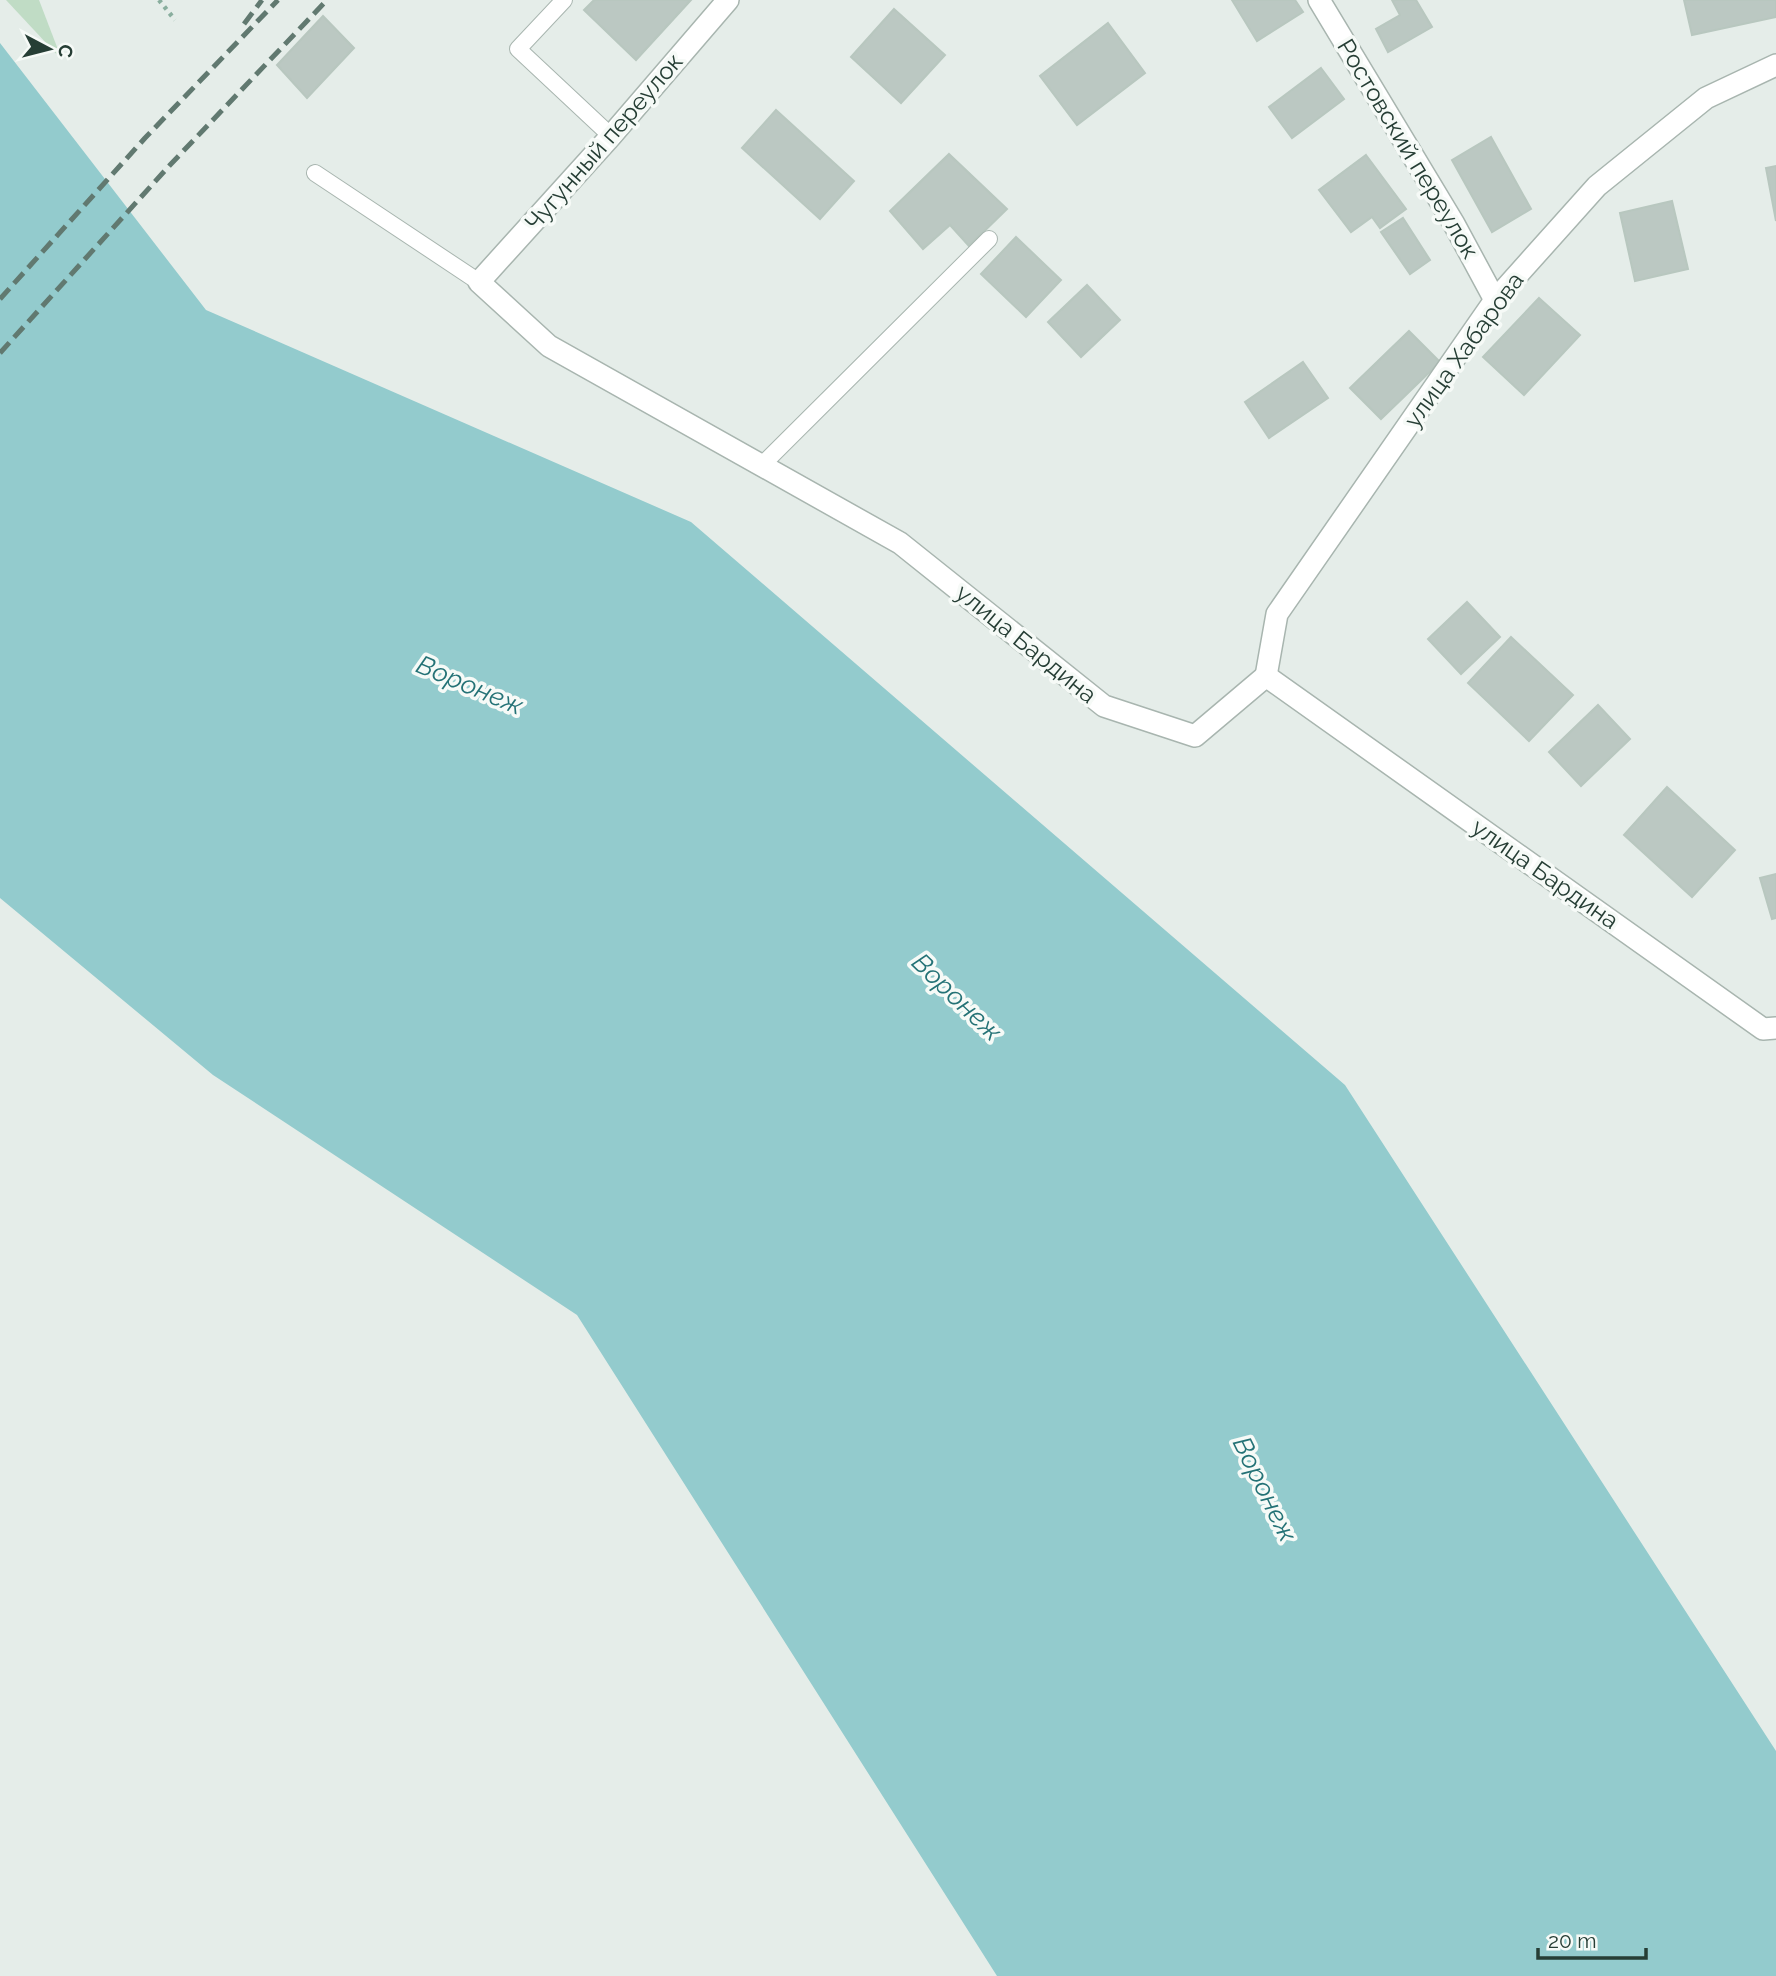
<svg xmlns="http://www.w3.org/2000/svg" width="1776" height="1976" font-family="Raleway,sans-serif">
  <rect width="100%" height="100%" fill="#e5ede9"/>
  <polygon fill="#c0dcc5" points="6,0 39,0 62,60"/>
  <polygon fill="#93cbcd" points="0,43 206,310 691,522 1345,1085 1776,1751 1776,1976 997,1976 577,1315 213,1075 0,898"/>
  <g fill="#bbc8c2" stroke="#b8c7bf" stroke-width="2">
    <polygon points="594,0 691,0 636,60 584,10"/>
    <polygon points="1232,0 1295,0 1303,12 1257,41"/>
    <polygon points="1392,0 1416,0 1432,27 1388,52 1376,29 1400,15"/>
    <polygon points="1684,0 1776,0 1776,17 1692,35"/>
    <polygon points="894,9 945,55 901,103 851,57"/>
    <polygon points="323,16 354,48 307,98 277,65"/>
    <polygon points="1108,23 1145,73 1077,125 1040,76"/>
    <polygon points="1321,68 1344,99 1292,138 1269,107"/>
    <polygon points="776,110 854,181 820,219 742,148"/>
    <polygon points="1491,137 1531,209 1492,232 1452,160"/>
    <polygon points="949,154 1007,209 969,246 950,225 923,249 890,211"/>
    <polygon points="1366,155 1406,209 1380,228 1372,217 1351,232 1319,190"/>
    <polygon points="1776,166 1776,221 1766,168"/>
    <polygon points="1672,201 1688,269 1635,281 1620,213"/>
    <polygon points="1403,218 1430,260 1410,274 1381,232"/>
    <polygon points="1016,237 1061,280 1026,317 981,274"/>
    <polygon points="1087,285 1120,320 1081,357 1048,322"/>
    <polygon points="1539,298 1580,335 1524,395 1483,357"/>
    <polygon points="1409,331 1440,362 1381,419 1350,388"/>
    <polygon points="1303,362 1328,398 1269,438 1245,402"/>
    <polygon points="1467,602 1500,637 1461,674 1428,639"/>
    <polygon points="1511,637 1573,695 1529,741 1468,683"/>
    <polygon points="1598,705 1630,739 1581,786 1549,752"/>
    <polygon points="1667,787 1735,850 1692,897 1624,835"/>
    <polygon points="1776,874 1776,918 1772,919 1760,878"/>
  </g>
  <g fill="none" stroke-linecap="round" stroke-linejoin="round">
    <g stroke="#a8b5af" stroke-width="18">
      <g id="service">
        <polyline points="564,0 518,49 611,136"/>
        <polyline points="315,173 479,282"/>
        <polyline points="762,465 989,239"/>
      </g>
    </g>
    <g stroke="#a8b5af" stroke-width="24">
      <g id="minor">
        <polyline points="728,0 611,136 479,282 549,346 900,543 1104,706 1195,736 1266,676 1763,1029 1776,1028"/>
        <polyline points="1319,0 1454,224 1495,300"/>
        <polyline points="1266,676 1277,614 1495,300 1597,186 1706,98 1776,65"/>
      </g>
    </g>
    <polyline stroke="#89ae9e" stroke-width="4.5" stroke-dasharray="3.5 5" stroke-linecap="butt" points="159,0 175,20"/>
    <use href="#service" stroke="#fff" stroke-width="16"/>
    <use href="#minor" stroke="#fff" stroke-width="21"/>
    <g stroke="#617970" stroke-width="5" stroke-dasharray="14 7" stroke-linecap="butt">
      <polyline points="244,24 262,0"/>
      <polyline points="0,299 145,138 278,0"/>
      <polyline points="0,353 170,165 327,0"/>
    </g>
  </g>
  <g text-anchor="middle" stroke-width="7" stroke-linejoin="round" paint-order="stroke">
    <g font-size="24" fill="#263e35" stroke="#f6faf7">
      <text transform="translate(604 142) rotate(-49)" y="8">Чугунный переулок</text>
      <text transform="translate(1408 149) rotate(59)" y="8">Ростовский переулок</text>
      <text transform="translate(1464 350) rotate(-54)" y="8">улица Хабарова</text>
      <text transform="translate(1026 644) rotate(39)" y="8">улица Бардина</text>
      <text transform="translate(1545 874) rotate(35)" y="8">улица Бардина</text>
    </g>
    <g font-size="26" font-style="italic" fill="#247276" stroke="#f6faf7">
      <text transform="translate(470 685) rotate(23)" y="9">Воронеж</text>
      <text transform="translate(957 997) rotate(44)" y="9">Воронеж</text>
      <text transform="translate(1265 1489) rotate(64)" y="9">Воронеж</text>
    </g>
  </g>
  <g transform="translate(49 49) rotate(97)" stroke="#f6faf7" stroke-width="5" paint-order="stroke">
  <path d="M0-5L12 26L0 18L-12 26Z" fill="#263e35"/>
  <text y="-10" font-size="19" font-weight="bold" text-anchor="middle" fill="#263e35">С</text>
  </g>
  <path d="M1538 1948v10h108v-10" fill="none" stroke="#263e35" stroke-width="3.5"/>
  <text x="1548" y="1948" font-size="21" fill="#263e35" stroke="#f6faf7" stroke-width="5" paint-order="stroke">20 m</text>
</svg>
